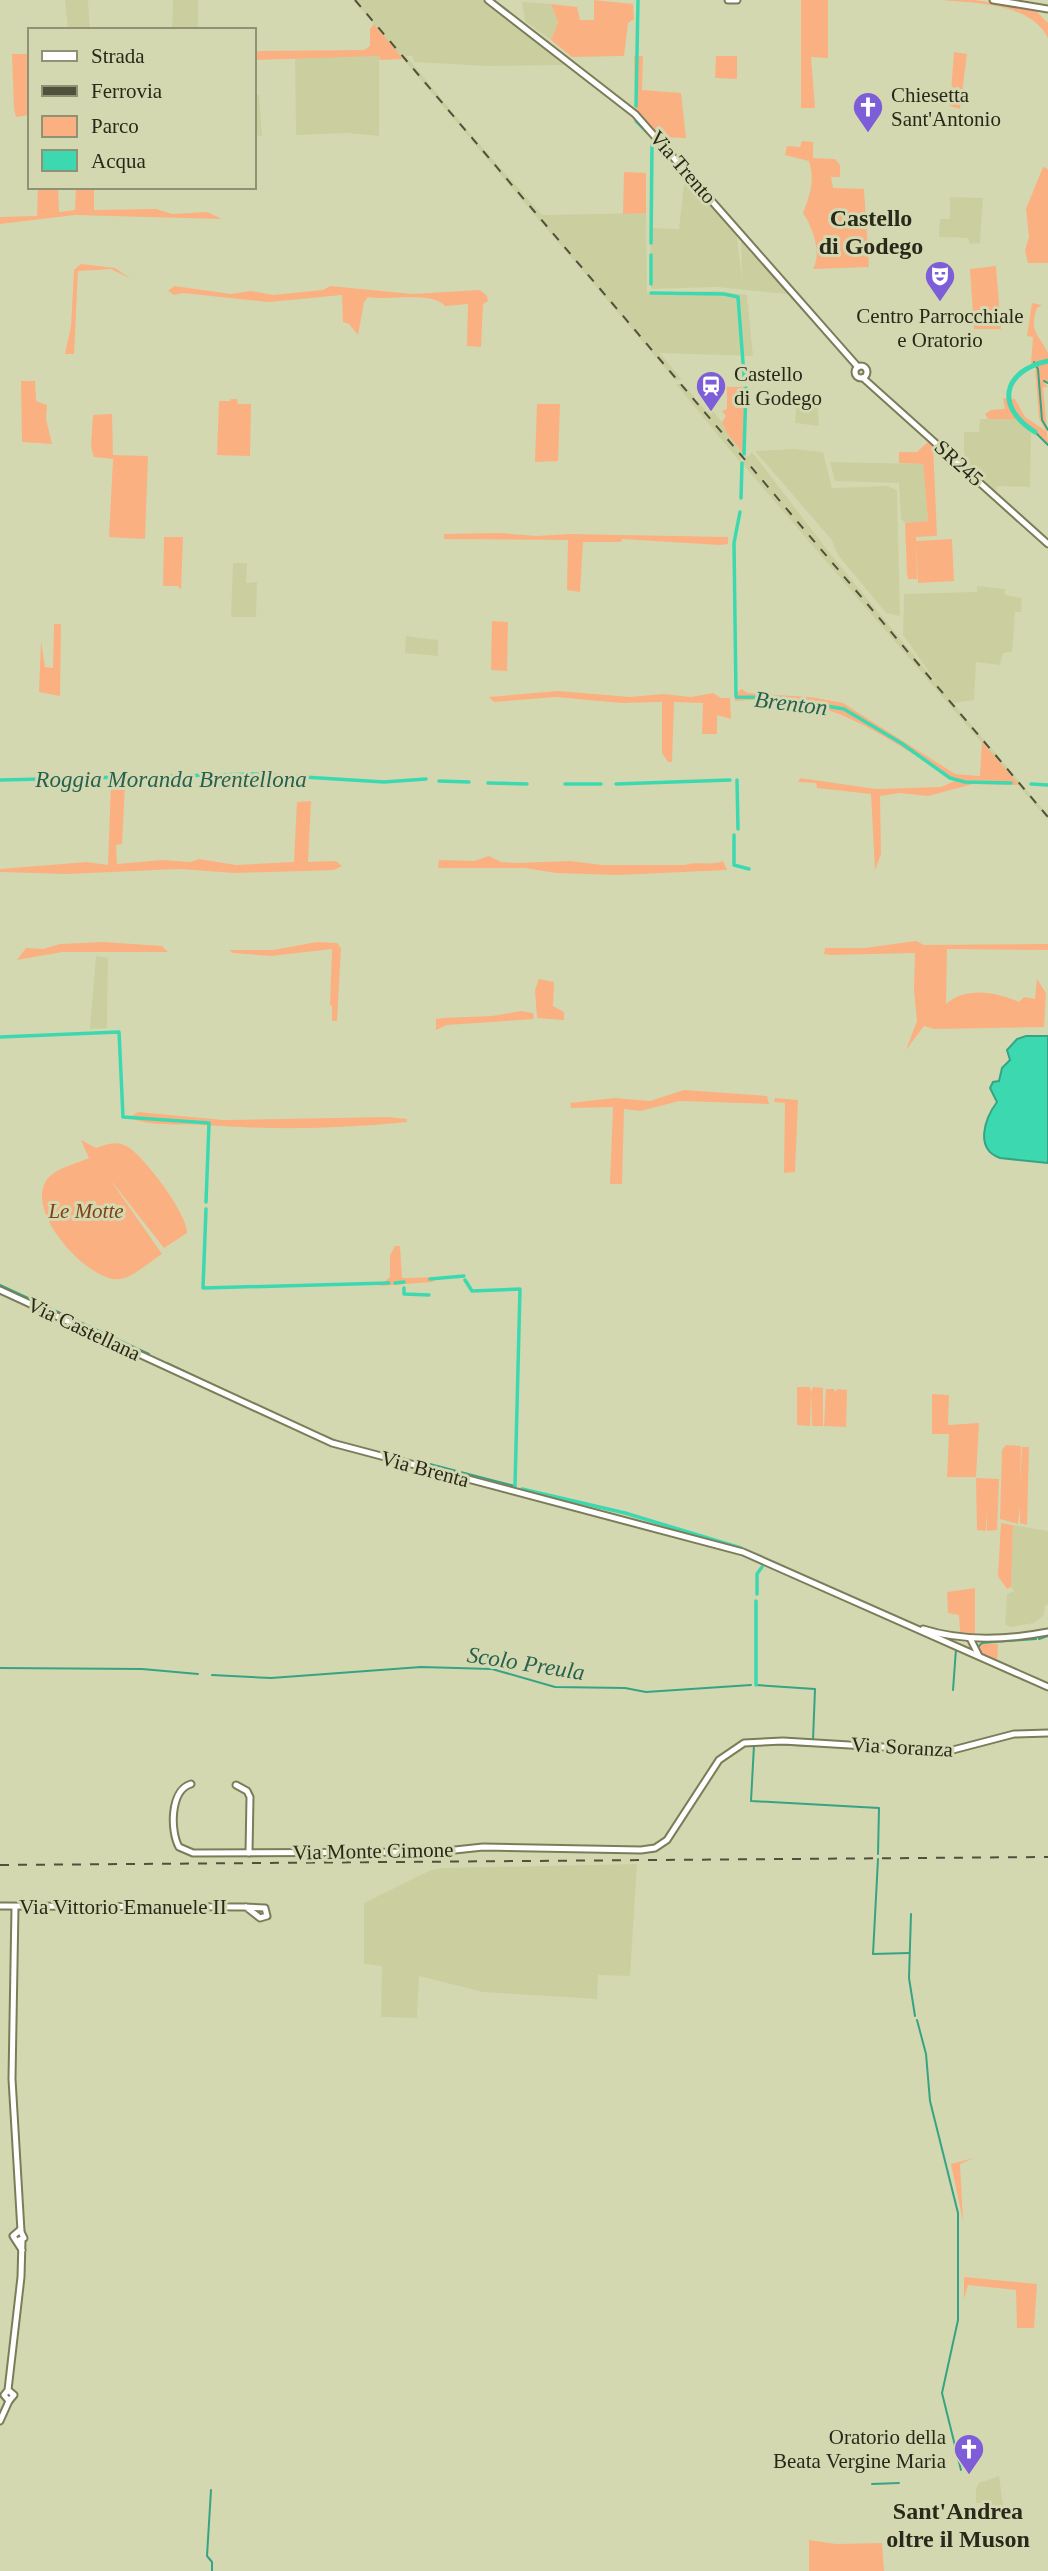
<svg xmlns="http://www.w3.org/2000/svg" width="1048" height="2571" font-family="'Times New Roman',serif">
  <rect width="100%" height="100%" fill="#d4d8b0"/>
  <g fill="#cbcf9f">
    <polygon points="65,0 88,0 90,30 68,30"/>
    <polygon points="173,0 198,0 198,30 172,30"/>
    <polygon points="353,0 485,0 569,65 487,66 414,62 412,56 406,56 473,137 469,137"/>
    <polygon points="522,2 551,4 558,22 551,40 525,21"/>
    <polygon points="295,56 379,56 379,136 348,133 296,135"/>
    <polygon points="254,95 259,95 262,136 254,135"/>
    <polygon points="471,140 476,140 542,215 646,213 647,293 717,291 747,295 753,356 660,353 682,380 675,380"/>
    <polygon points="685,175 737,237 742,279 741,237 787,290 787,294 717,287 651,289 650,228 679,229"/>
    <polygon points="950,197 983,198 980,243 970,244 968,238 939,237 940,219 950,219"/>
    <polygon points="676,384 683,384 707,412 711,409 722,422 727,433 743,453 740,462"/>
    <polygon points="817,395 819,426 795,423 797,400"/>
    <polygon points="980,419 1018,419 1031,429 1030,487 997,486 995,492 964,463 964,432 979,432"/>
    <polygon points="793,449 823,452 832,488 887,486 897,490 900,616 886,613 838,555 831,539 755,451"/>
    <polygon points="752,452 832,556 939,686 903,635 904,594 977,592 977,586 1005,589 1005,595 1022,598 1021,612 1015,612 1012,652 1003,653 1000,665 976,662 974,700 953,703 1048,815 1048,820 752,475 743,464 745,455 748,457"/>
    <polygon points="830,462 923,464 928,521 905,523 901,519 899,483 835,481"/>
    <polygon points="233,563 247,563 246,583 257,582 256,617 231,617"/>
    <polygon points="406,636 438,640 438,656 405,653"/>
    <polygon points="96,956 108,958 107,1028 90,1029"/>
    <polygon points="1013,1525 1048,1531 1048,1605 1045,1605 1044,1615 1034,1623 1010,1627 1005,1624 1007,1594 1014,1591 1011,1587"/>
    <polygon points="637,1864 630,1976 598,1975 597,1999 483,1992 419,1976 417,2018 381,2017 382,1966 364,1964 364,1903 431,1870 442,1868"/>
    <polygon points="999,2476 1005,2519 983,2522 981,2503 976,2503 976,2489 979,2483"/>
  </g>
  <g fill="#fbb082">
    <polygon points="594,0 633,4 634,19 628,23 624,56 572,57 551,40 558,22 551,4 577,7 580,20 594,20"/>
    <polygon points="801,0 828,0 828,58 811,57 815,108 801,108"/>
    <path d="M942,0H975L1035,10L1048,23V38C1030,3 976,3 942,0Z"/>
    <polygon points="374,24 403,59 380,60 379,56 254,60 254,52 260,51 364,50 370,46 370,29"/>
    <polygon points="954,52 967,54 960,109 950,106"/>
    <polygon points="12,54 30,54 30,115 16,117 14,109"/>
    <polygon points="634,56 643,56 642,90 681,93 686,138 659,137 635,108"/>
    <polygon points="716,56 737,56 737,79 715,78"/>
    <path d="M802,141L813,142V158L835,159L840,165V177H831L833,188L864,189L869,267L813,269C822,253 813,228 803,213C810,195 815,181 809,161L785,155L787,146L800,147Z"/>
    <polygon points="1043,167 1048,169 1048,263 1028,263 1025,250 1029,237 1026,209"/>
    <polygon points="624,172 646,173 646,213 623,214"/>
    <polygon points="38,187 58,187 59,212 75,210 76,187 94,187 94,210 156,209 172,214 207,212 222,219 75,215 0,224 0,217 37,216"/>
    <polygon points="81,264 115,268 131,279 111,269 78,271 74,354 65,354 71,326 74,270"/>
    <polygon points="996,266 1001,329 974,329 970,269"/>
    <path d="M174,286L231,294L251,291L273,295L323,290L330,286L412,294L480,290L487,296L488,301L483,304L481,347L467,346L468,304L445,306C432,291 388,301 368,297L364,302L358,335L349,324L343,322L342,295L269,302L183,293L174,295L168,291Z"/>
    <path d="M1032,303L1042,305L1037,308C1028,332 1040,336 1048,353C1048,359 1048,375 1048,382H1043L1048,387H1043L1048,444L1018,419H988L985,414L991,410L1005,409L1003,398L1015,399L1025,417L1046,431L1039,418L1035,366L1031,363L1033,337L1027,336Z"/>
    <polygon points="21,381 35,381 36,401 47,405 46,419 52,444 22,442"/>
    <polygon points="722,387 745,387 747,393 743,453 727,433 722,422 726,416 722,411 727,409 727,390"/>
    <polygon points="231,399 237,399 238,404 251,404 250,456 217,455 219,401 230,401"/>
    <polygon points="537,404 560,404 558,461 535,462"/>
    <polygon points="112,414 113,455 148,456 145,539 109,537 113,459 94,457 91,447 93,415"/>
    <polygon points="929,441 933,444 937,536 916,537 916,541 952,539 954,581 918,583 916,542 917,579 908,579 907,574 905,523 928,521 923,464 899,463 899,452 917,452"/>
    <polygon points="499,533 537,536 569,534 728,537 728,544 720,545 622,539 621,542 583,542 580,592 567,590 568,540 444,539 444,534"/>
    <polygon points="164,537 183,537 181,590 178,586 163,586"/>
    <polygon points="492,621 508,622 507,671 491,670"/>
    <polygon points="54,624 61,624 60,696 39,692 41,641 45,667 53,668"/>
    <path d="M741,689L748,693L810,697L843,703L955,774L980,776L982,742L1019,785L973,784L928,796L900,793L880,796L881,854L875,870L871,794L817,788L816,783L798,782L800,778L876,789L941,787L955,781C944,775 934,766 923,760C856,719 817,694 735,701V695Z"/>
    <polygon points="558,691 630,697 663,694 691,697 713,693 721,698 730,698 731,719 717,715 717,734 702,734 703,703 674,702 672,762 668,762 662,753 662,702 621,703 556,697 494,702 489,697"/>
    <polygon points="111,784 125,784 122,844 116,845 117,864 162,860 191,862 199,859 236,865 294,862 297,802 311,801 308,862 336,861 342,866 334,870 235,873 179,869 67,874 0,872 0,869 87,862 108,865"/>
    <path d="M489,856L501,862L516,863L570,861L602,865H685C698,861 711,866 723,861L727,870L618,875L556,873L525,868H438L439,860L474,861Z"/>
    <path d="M916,941L924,945L1048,944V950L947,949L946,1004C965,986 997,992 1019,1002L1024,997L1035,999L1037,979L1046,993L1044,1027L934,1029L924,1026L906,1050L917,1021L914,990L915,953L830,955L824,954L825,948H865Z"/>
    <polygon points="104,942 162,946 168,952 62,952 17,960 26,948 43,949 60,944"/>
    <polygon points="317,942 337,943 341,948 337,1021 332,1021 332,1006 330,1005 332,949 271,956 233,953 229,950 273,950"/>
    <polygon points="539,979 554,982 553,1006 564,1012 564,1020 537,1018 535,990"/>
    <polygon points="521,1011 533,1013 534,1019 447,1025 436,1030 436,1019 442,1018 492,1016"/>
    <polygon points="684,1090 767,1096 769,1104 679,1101 640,1111 624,1109 622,1184 610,1184 613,1107 571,1108 570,1103 614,1098 650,1101"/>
    <polygon points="775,1098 798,1100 795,1172 784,1173 785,1103 774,1102"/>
    <path d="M138,1112L223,1120L387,1117L407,1119V1122C339,1129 272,1130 204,1125C186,1124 144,1127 130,1117Z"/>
    <path d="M81,1140L96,1148C107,1144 116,1140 128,1147C143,1155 189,1216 187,1233L164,1248L109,1178L162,1254C151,1261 133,1277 121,1279C90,1285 18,1207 50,1176C58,1168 78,1163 89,1158Z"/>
    <polygon points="395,1246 400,1246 402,1278 448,1277 437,1278 432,1282 379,1286 390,1277 390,1255"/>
    <polygon points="797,1387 810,1387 811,1392 813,1387 823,1388 823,1426 812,1426 811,1392 810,1426 797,1425"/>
    <polygon points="826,1389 834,1389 835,1392 838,1389 847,1390 846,1427 824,1426"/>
    <polygon points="932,1394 949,1395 948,1425 979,1423 976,1477 947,1477 949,1434 932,1434"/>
    <polygon points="1006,1445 1021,1446 1020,1485 1022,1447 1029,1447 1027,1525 1020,1523 1020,1506 1018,1524 1000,1519 1002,1450"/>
    <polygon points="976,1478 999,1479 997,1530 987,1531 987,1511 986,1531 977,1530"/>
    <polygon points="1001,1523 1013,1525 1011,1587 1007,1589 998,1576"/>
    <polygon points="975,1588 975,1634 960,1632 959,1615 948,1613 947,1592"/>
    <polygon points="982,1644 998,1644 997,1662 979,1653 978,1648"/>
    <polygon points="974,2158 960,2164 963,2221 951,2164"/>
    <polygon points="964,2277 1037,2284 1034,2328 1017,2328 1016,2290 968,2285 964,2299"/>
    <polygon points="809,2540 836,2544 882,2543 884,2571 809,2571"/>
  </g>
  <path fill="#3cd9b1" stroke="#36a484" stroke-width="2" d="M1026,1036H1048V1163L1000,1158C974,1149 985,1118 997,1102L990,1088L993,1082L999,1081L1002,1068L1010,1060L1007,1050L1017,1039Z"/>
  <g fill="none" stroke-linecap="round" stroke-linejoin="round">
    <g stroke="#36a484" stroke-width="2">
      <polyline points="1034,362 1038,369 1042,420 1048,430"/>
      <polyline points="1044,381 1048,383"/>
      <polyline points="1035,432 1048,445"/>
      <polyline points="0,1285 149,1354"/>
      <polyline points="167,1363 294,1423"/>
      <polyline points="322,1435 336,1441"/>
      <polyline points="426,1463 515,1486"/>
      <polyline points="1039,1639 1048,1636"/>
      <polyline points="977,1648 982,1643 1036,1639"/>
      <polyline points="0,1668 142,1669 198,1674"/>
      <polyline points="1001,1669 1018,1677"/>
      <polyline points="212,1675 271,1678 421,1667 492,1669 555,1687 625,1688 646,1692 751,1685"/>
      <polyline points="1022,1679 1035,1684"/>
      <polyline points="1047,1684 1048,1684"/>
      <polyline points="756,1685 815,1689 813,1740"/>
      <polyline points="1038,1686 1048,1690"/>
      <polyline points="953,1690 956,1649 980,1660"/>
      <polyline points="1016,1731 1033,1731"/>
      <polyline points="772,1744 813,1746"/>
      <polyline points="754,1745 751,1801 879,1808 878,1854"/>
      <polyline points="878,1859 873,1954 909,1953"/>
      <polyline points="911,1914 909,1978 915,2016"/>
      <polyline points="917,2020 926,2054 930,2101 958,2213 958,2320 942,2393 961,2470"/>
      <polyline points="872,2484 899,2483"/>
      <polyline points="211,2490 207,2556 212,2562 212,2571"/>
    </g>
    <g stroke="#3cd9b1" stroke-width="3.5">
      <polyline points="636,106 638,0"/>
      <polyline points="636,121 648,133"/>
      <polyline points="651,243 652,144"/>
      <polyline points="651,284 651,255"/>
      <polyline points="651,293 724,294 738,297 744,376"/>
      <polyline points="744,454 746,388"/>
      <polyline points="741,498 742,463"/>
      <polyline points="740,512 734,543 736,697 781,698 844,709 901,743 950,778 965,782 1011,783"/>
      <polyline points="0,780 255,774 384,782 426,779"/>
      <polyline points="737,780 738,829"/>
      <polyline points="439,781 469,782"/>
      <polyline points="488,783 527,784"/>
      <polyline points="565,784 601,784"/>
      <polyline points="616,784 730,780"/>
      <polyline points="1031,784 1048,785"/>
      <polyline points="734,835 734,865 749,869"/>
      <polyline points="0,1037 119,1032 123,1117 209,1123 206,1202"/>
      <polyline points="206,1209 203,1288 389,1283"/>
      <polyline points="430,1279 464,1276"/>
      <polyline points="465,1280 472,1291 520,1289 515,1486"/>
      <polyline points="395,1283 404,1282"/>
      <polyline points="404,1288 404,1294 429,1295"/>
      <polyline points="522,1489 625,1513 741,1548"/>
      <polyline points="757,1594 757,1574 762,1567"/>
      <polyline points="756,1685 756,1601"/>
    </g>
    <path stroke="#3cd9b1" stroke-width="5" d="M1035,432C995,407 1002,371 1048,361"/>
    <g stroke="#7b7d58" stroke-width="9">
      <g id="major">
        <polyline points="488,0 635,114 858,367"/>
        <polyline points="728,0 737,0"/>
        <polyline points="993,0 1048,9"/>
        <circle cx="861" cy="372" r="6"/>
        <polyline points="863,378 1048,544"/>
        <polyline points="0,1290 332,1443 743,1552 1048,1687"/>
        <path d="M923,1629C964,1642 1006,1640 1048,1632"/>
        <polyline points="970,1638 979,1656"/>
        <path d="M191,1784C170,1790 170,1831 179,1847L193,1853L436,1852L483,1847L641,1850L655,1848L667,1840L719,1760L744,1743L783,1741L949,1751L1014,1734L1048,1733"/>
        <polyline points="236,1785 247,1791 250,1797 249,1853"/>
        <polyline points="0,1906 244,1907 265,1908 267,1916 260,1918 246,1907"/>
        <polyline points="15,1907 12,2079 21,2231"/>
        <polyline points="17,2241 24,2238 20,2230 13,2236 22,2250"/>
        <polyline points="8,2390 14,2395 9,2401 4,2395 8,2390 21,2277 22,2240"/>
        <polyline points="0,2421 9,2401"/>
      </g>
    </g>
    <use href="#major" stroke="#fff" stroke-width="5"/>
    <g stroke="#4f513c" stroke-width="2" stroke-dasharray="9 9" stroke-linecap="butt">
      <polyline points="355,0 1048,817"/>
      <polyline points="0,1865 1048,1857"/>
    </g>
  </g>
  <defs>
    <g id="church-pin" transform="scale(1.575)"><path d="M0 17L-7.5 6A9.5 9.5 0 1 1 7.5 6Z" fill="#7d5dd8" stroke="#d4d8b0"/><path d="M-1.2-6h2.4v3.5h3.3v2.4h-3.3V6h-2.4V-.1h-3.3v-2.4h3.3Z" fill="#fff"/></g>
    <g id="theatre-pin" transform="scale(1.575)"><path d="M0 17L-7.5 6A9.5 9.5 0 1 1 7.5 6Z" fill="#7d5dd8" stroke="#d4d8b0"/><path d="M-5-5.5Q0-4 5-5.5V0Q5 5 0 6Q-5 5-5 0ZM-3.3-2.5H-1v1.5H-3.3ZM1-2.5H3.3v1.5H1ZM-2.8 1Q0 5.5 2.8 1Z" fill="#fff"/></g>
    <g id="station-pin" transform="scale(1.575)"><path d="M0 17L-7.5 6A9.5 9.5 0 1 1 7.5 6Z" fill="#7d5dd8" stroke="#d4d8b0"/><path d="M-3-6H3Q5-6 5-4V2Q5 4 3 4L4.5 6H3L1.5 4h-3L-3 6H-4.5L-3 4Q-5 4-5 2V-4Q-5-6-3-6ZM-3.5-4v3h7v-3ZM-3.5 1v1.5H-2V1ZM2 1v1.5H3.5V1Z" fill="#fff"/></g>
  </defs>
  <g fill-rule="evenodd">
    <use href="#church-pin" x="868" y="107"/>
    <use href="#theatre-pin" x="940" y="276"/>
    <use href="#station-pin" x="711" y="386"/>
    <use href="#church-pin" x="969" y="2449"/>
  </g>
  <g text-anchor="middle" stroke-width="6" stroke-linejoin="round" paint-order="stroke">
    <g font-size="21" fill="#28291a" stroke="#d4d8b0" text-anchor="start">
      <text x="891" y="102">Chiesetta<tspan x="891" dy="24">Sant'Antonio</tspan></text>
      <text x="940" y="323" text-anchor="middle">Centro Parrocchiale<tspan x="940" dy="24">e Oratorio</tspan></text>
      <text x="734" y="381">Castello<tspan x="734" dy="24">di Godego</tspan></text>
      <text x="946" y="2444" text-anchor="end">Oratorio della<tspan x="946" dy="24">Beata Vergine Maria</tspan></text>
    </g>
    <g font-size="21" fill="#28291a" stroke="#d4d8b0">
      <text transform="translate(683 167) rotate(49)" y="7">Via Trento</text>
      <text transform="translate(959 463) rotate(42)" y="7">SR245</text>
      <text transform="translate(84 1329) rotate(25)" y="7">Via Castellana</text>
      <text transform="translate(425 1469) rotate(15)" y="7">Via Brenta</text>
      <text transform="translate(902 1747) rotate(3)" y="7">Via Soranza</text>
      <text transform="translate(373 1851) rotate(-1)" y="7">Via Monte Cimone</text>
      <text x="123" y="1914">Via Vittorio Emanuele II</text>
    </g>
    <g font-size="21" font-style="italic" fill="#7f4115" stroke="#d4d8b0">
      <text x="86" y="1218">Le Motte</text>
    </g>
    <g font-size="23" font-style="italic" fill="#266150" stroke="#d4d8b0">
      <text transform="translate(791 703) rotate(7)" y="8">Brenton</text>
      <text x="171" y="787">Roggia Moranda Brentellona</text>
      <text transform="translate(526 1663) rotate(9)" y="8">Scolo Preula</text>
    </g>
    <g font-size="24" font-weight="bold" fill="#28291a" stroke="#d4d8b0">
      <text x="871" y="226">Castello<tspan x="871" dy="28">di Godego</tspan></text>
      <text x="958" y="2519">Sant'Andrea<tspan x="958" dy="28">oltre il Muson</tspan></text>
    </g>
  </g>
  <rect x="28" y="28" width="228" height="161" fill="#d4d8b0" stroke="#8f9274" stroke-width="2"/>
  <rect x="42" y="51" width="35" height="10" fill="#ffffff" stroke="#8f9274" stroke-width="2"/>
  <text x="91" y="63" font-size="21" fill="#28291a">Strada</text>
  <rect x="42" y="86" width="35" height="10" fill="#4f513c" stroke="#8f9274" stroke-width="2"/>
  <text x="91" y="98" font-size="21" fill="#28291a">Ferrovia</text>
  <rect x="42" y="116" width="35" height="21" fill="#fbb082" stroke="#8f9274" stroke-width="2"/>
  <text x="91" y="133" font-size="21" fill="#28291a">Parco</text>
  <rect x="42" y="150" width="35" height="21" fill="#3cd9b1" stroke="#8f9274" stroke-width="2"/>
  <text x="91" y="168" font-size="21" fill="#28291a">Acqua</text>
</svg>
